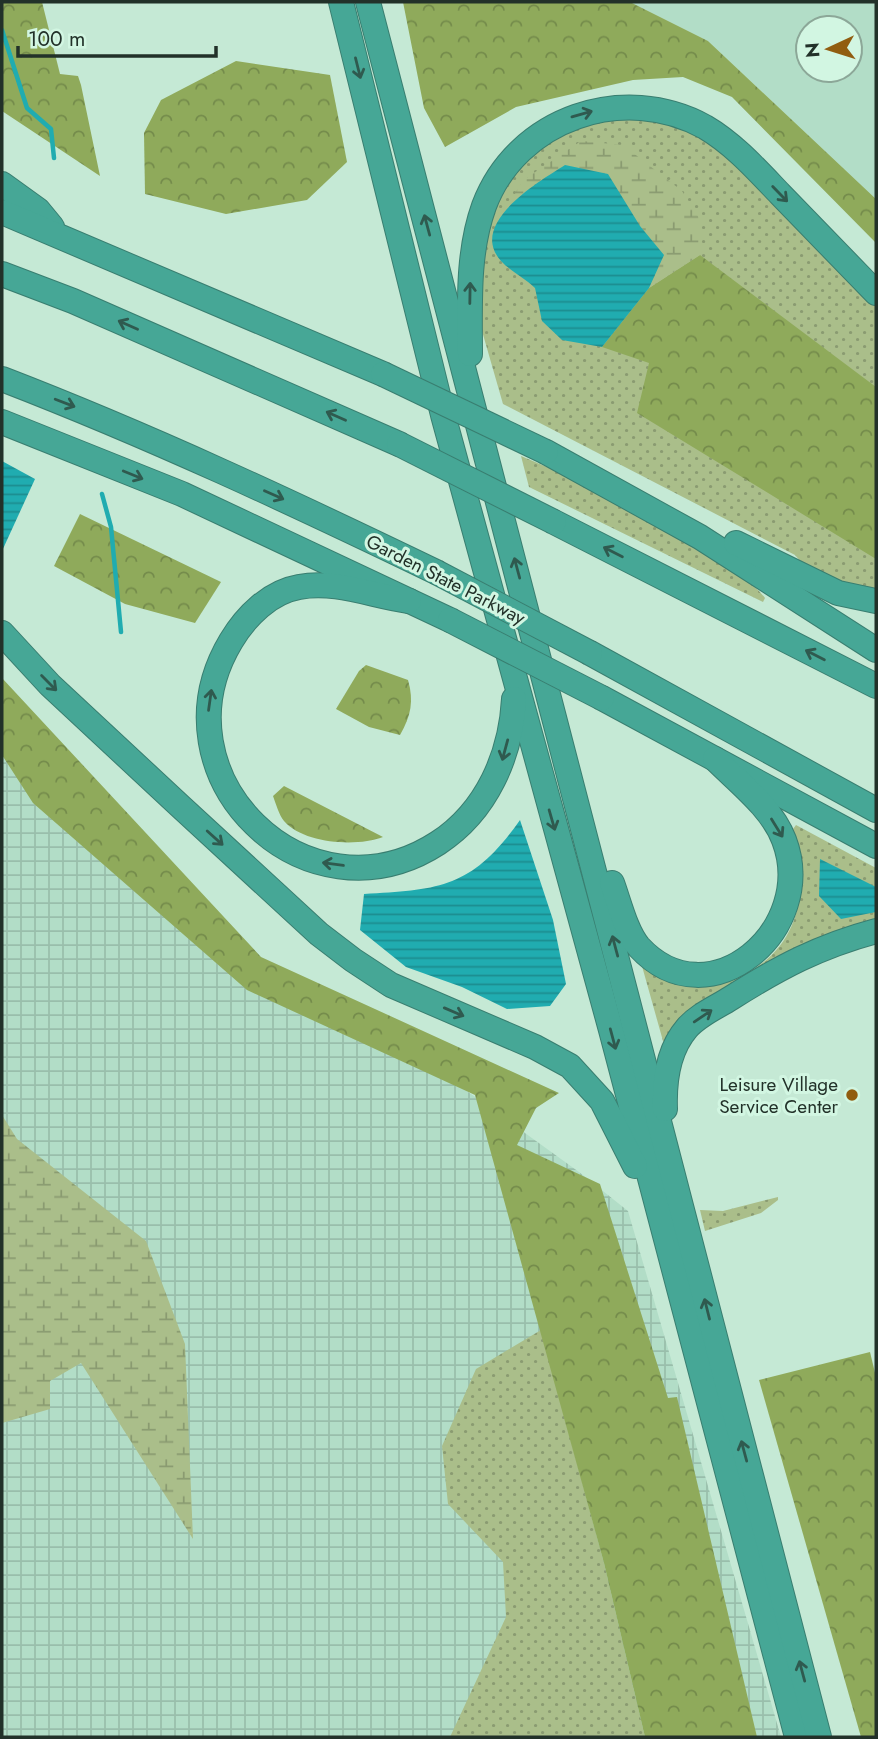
<svg xmlns="http://www.w3.org/2000/svg" width="878" height="1739" font-family="Jost,sans-serif">
  <defs>
    <pattern id="industrial-grid" width="8" height="8" patternUnits="userSpaceOnUse" patternTransform="scale(1.75)"><rect width="8" height="8" fill="#b2ddc7"/><path d="M0 4h8M4 0v8" fill="none" stroke="#99beab"/></pattern>
    <pattern id="grass-dots" width="8" height="8" patternUnits="userSpaceOnUse" patternTransform="scale(1.75)"><rect width="8" height="8" fill="#aabe8a"/><path d="M2 2h.1M6 6h.1" fill="none" stroke="#8a9b71" stroke-width="1.8" stroke-linecap="round"/></pattern>
    <pattern id="forest-crowns" width="20" height="18" patternUnits="userSpaceOnUse" patternTransform="scale(1.75)"><rect width="20" height="18" fill="#8faa5b"/><path d="M2 6a3 3 0 1 1 6 0M12 15a3 3 0 1 1 6 0" fill="none" stroke="#748b4b"/></pattern>
    <pattern id="wetland-marsh" width="20" height="14" patternUnits="userSpaceOnUse" patternTransform="scale(1.75)"><rect width="20" height="14" fill="#aabe8a"/><path d="M1 5h8M5 5V1M11 12h8M15 12V8" fill="none" stroke="#8a9b71"/></pattern>
    <pattern id="water-rules" width="6" height="5" patternUnits="userSpaceOnUse" patternTransform="scale(1.75)"><rect width="6" height="5" fill="#20acb0"/><path d="M0 2.5h6" fill="none" stroke="#1c8d8f"/></pattern>
  </defs>
  <rect width="100%" height="100%" fill="#c5e9d5"/>
  <path fill="#b2ddc7" fill-rule="evenodd" d="M630,2H876V199L708,41ZM808,28H850V70H808Z"/>
  <polygon fill="url(#industrial-grid)" points="2,716 298,1003 377,1026 579,1172 628,1211 781,1737 2,1737"/>
  <g fill="url(#grass-dots)">
    <path d="M658,117L717,142L876,301V591C848,586 814,579 795,555L503,404L482,331L479,292L493,205L533,150L588,119Z"/>
    <path d="M521,456C588,483 653,520 713,559C731,570 752,581 765,598L763,602L529,487Z"/>
    <path d="M796,825L876,868V921L848,927L784,953L666,1043L663,1041L640,959C657,967 680,984 699,986C711,988 725,983 736,978C800,952 811,889 793,829Z"/>
    <polygon points="778,1197 778,1200 761,1213 705,1231 700,1210 723,1211"/>
    <polygon points="541,1330 604,1563 645,1737 450,1737 506,1617 503,1562 448,1504 442,1446 476,1369"/>
  </g>
  <g fill="url(#forest-crowns)">
    <polygon points="2,2 42,2 60,74 78,76 81,85 100,176 2,111"/>
    <polygon points="403,2 630,2 708,41 876,199 876,243 732,97 683,77 633,80 516,107 445,147 424,108"/>
    <polygon points="236,61 330,75 347,162 307,200 226,214 145,194 144,133 161,100"/>
    <polygon points="700,255 876,387 876,559 637,413 649,363 602,347 649,288"/>
    <polygon points="80,514 221,582 195,623 125,604 54,566"/>
    <path d="M366,665L408,680C414,701 411,716 400,735L369,727L336,709L359,671Z"/>
    <polygon points="2,678 261,957 559,1093 536,1108 517,1145 600,1184 668,1398 677,1397 757,1737 645,1737 604,1563 475,1095 247,990 33,803 2,755"/>
    <path d="M284,786L383,837C357,847 304,844 284,821C279,815 276,804 273,796Z"/>
    <polygon points="870,1352 876,1377 876,1737 861,1737 759,1380"/>
  </g>
  <g fill="url(#wetland-marsh)">
    <polygon points="581,141 623,145 682,191 699,218 700,255 649,288 664,255 640,226 565,165 532,186 508,207 522,181"/>
    <polygon points="2,1115 17,1139 146,1241 185,1344 193,1539 81,1363 50,1381 50,1409 2,1423"/>
  </g>
  <g fill="url(#water-rules)">
    <path d="M565,165L608,174L640,226L664,255L649,288L602,347L562,340L542,321L535,288C525,278 510,271 501,261C467,223 540,181 565,165Z"/>
    <polygon points="2,461 35,479 2,551"/>
    <path d="M520,820L553,920L566,984L550,1006L507,1009L462,987L406,967L360,930L364,894C441,890 473,887 520,820Z"/>
    <polygon points="820,859 876,887 876,912 841,919 819,896"/>
  </g>
  <g fill="none" stroke-linecap="round" stroke-linejoin="round">
    <g stroke="#20acb0" stroke-width="4.5">
      <polyline points="2,30 27,108 51,129 54,158"/>
      <polyline points="102,494 111,527 121,632"/>
    </g>
    <g stroke="#397e70" stroke-width="26">
      <g id="highway">
        <polyline points="341,2 443,415 611,1030 797,1737"/>
        <polyline points="368,2 819,1737"/>
        <polyline points="2,184 38,210 52,227"/>
        <polyline points="2,212 383,374"/>
        <polyline points="2,274 73,301 399,444"/>
        <path d="M470,354C470,305 467,253 484,206C517,118 624,82 705,127C734,144 757,170 780,194C812,227 844,260 876,293"/>
        <path d="M2,379C150,436 293,503 436,572"/>
        <polyline points="2,422 182,494 450,620"/>
        <polyline points="546,452 700,537 876,650"/>
        <polyline points="554,522 876,686"/>
        <polyline points="736,543 838,593 876,601"/>
        <path d="M409,601C372,596 336,580 299,587C270,592 246,616 231,641C150,776 307,928 438,843C487,811 511,755 514,699"/>
        <polyline points="2,633 50,685 180,806 319,934 353,960 391,985 535,1047 570,1066 602,1101 635,1166"/>
        <polyline points="590,653 876,810"/>
        <polyline points="602,698 876,846"/>
        <path d="M612,883C619,902 626,932 639,947C709,1023 818,929 784,840C772,808 739,783 715,759"/>
        <path d="M665,1109C664,1081 668,1050 687,1028C698,1015 717,1007 731,998C780,967 820,946 876,931"/>
      </g>
    </g>
    <use href="#highway" stroke="#46a796" stroke-width="24"/>
    <g stroke="#397e70" stroke-width="26" stroke-linecap="butt">
      <g id="highway-bridge">
        <polyline points="383,374 546,452"/>
        <polyline points="399,444 554,522"/>
        <polyline points="436,572 590,653"/>
        <polyline points="450,620 602,698"/>
      </g>
    </g>
    <use href="#highway-bridge" stroke="#46a796" stroke-width="24"/>
  </g>
  <defs><path id="oneway-shaft" d="M-6 0H5M1.5-3L5.5 0L1.5 3" fill="none" stroke-width="1.6" stroke-linecap="round" stroke-linejoin="round" transform="scale(1.75)"/></defs>
  <g stroke="#2f5a4f">
    <use href="#oneway-shaft" transform="translate(358 68) rotate(76)"/>
    <use href="#oneway-shaft" transform="translate(582 114) rotate(-16)"/>
    <use href="#oneway-shaft" transform="translate(780 194) rotate(46)"/>
    <use href="#oneway-shaft" transform="translate(427 225) rotate(-105)"/>
    <use href="#oneway-shaft" transform="translate(470 293) rotate(-89)"/>
    <use href="#oneway-shaft" transform="translate(128 325) rotate(-156)"/>
    <use href="#oneway-shaft" transform="translate(65 403) rotate(21)"/>
    <use href="#oneway-shaft" transform="translate(336 416) rotate(-156)"/>
    <use href="#oneway-shaft" transform="translate(133 475) rotate(22)"/>
    <use href="#oneway-shaft" transform="translate(274 495) rotate(24)"/>
    <use href="#oneway-shaft" transform="translate(613 552) rotate(-153)"/>
    <use href="#oneway-shaft" transform="translate(517 568) rotate(-105)"/>
    <use href="#oneway-shaft" transform="translate(815 655) rotate(-153)"/>
    <use href="#oneway-shaft" transform="translate(49 683) rotate(45)"/>
    <use href="#oneway-shaft" transform="translate(210 700) rotate(-82)"/>
    <use href="#oneway-shaft" transform="translate(505 750) rotate(105)"/>
    <use href="#oneway-shaft" transform="translate(552 820) rotate(74)"/>
    <use href="#oneway-shaft" transform="translate(777 828) rotate(58)"/>
    <use href="#oneway-shaft" transform="translate(215 838) rotate(42)"/>
    <use href="#oneway-shaft" transform="translate(333 864) rotate(-172)"/>
    <use href="#oneway-shaft" transform="translate(615 946) rotate(-105)"/>
    <use href="#oneway-shaft" transform="translate(454 1012) rotate(23)"/>
    <use href="#oneway-shaft" transform="translate(703 1016) rotate(-34)"/>
    <use href="#oneway-shaft" transform="translate(613 1039) rotate(75)"/>
    <use href="#oneway-shaft" transform="translate(707 1309) rotate(-104)"/>
    <use href="#oneway-shaft" transform="translate(744 1451) rotate(-105)"/>
    <use href="#oneway-shaft" transform="translate(802 1671) rotate(-105)"/>
  </g>
  <circle fill="#915d10" stroke="#d2f6e2" stroke-width="2.5" cx="852" cy="1095" r="7"/>
  <g text-anchor="middle" stroke-width="6" stroke-linejoin="round" paint-order="stroke">
    <g font-size="19" fill="#223129" stroke="#d2f6e2">
      <text transform="translate(446 579) rotate(27)" y="7">Garden State Parkway</text>
    </g>
    <g font-size="19" fill="#223129" stroke="#d2f6e2" text-anchor="end">
      <text x="838" y="1091">Leisure Village<tspan x="838" dy="22">Service Center</tspan></text>
    </g>
  </g>
  <rect width="878" height="1739" fill="none" stroke="#223129" stroke-width="7"/>
  <g transform="translate(829 49) rotate(266)"><circle r="33" fill="#d2f6e2" stroke="#8ca798" stroke-width="2"/>
  <path d="M0-5L12 26L0 18L-12 26Z" fill="#915d10"/>
  <text y="-10" font-size="19" font-weight="bold" text-anchor="middle" fill="#223129">N</text>
  </g>
  <path d="M18 46v10h198v-10" fill="none" stroke="#223129" stroke-width="3.5"/>
  <text x="28" y="46" font-size="21" fill="#223129" stroke="#d2f6e2" stroke-width="5" paint-order="stroke">100 m</text>
</svg>
